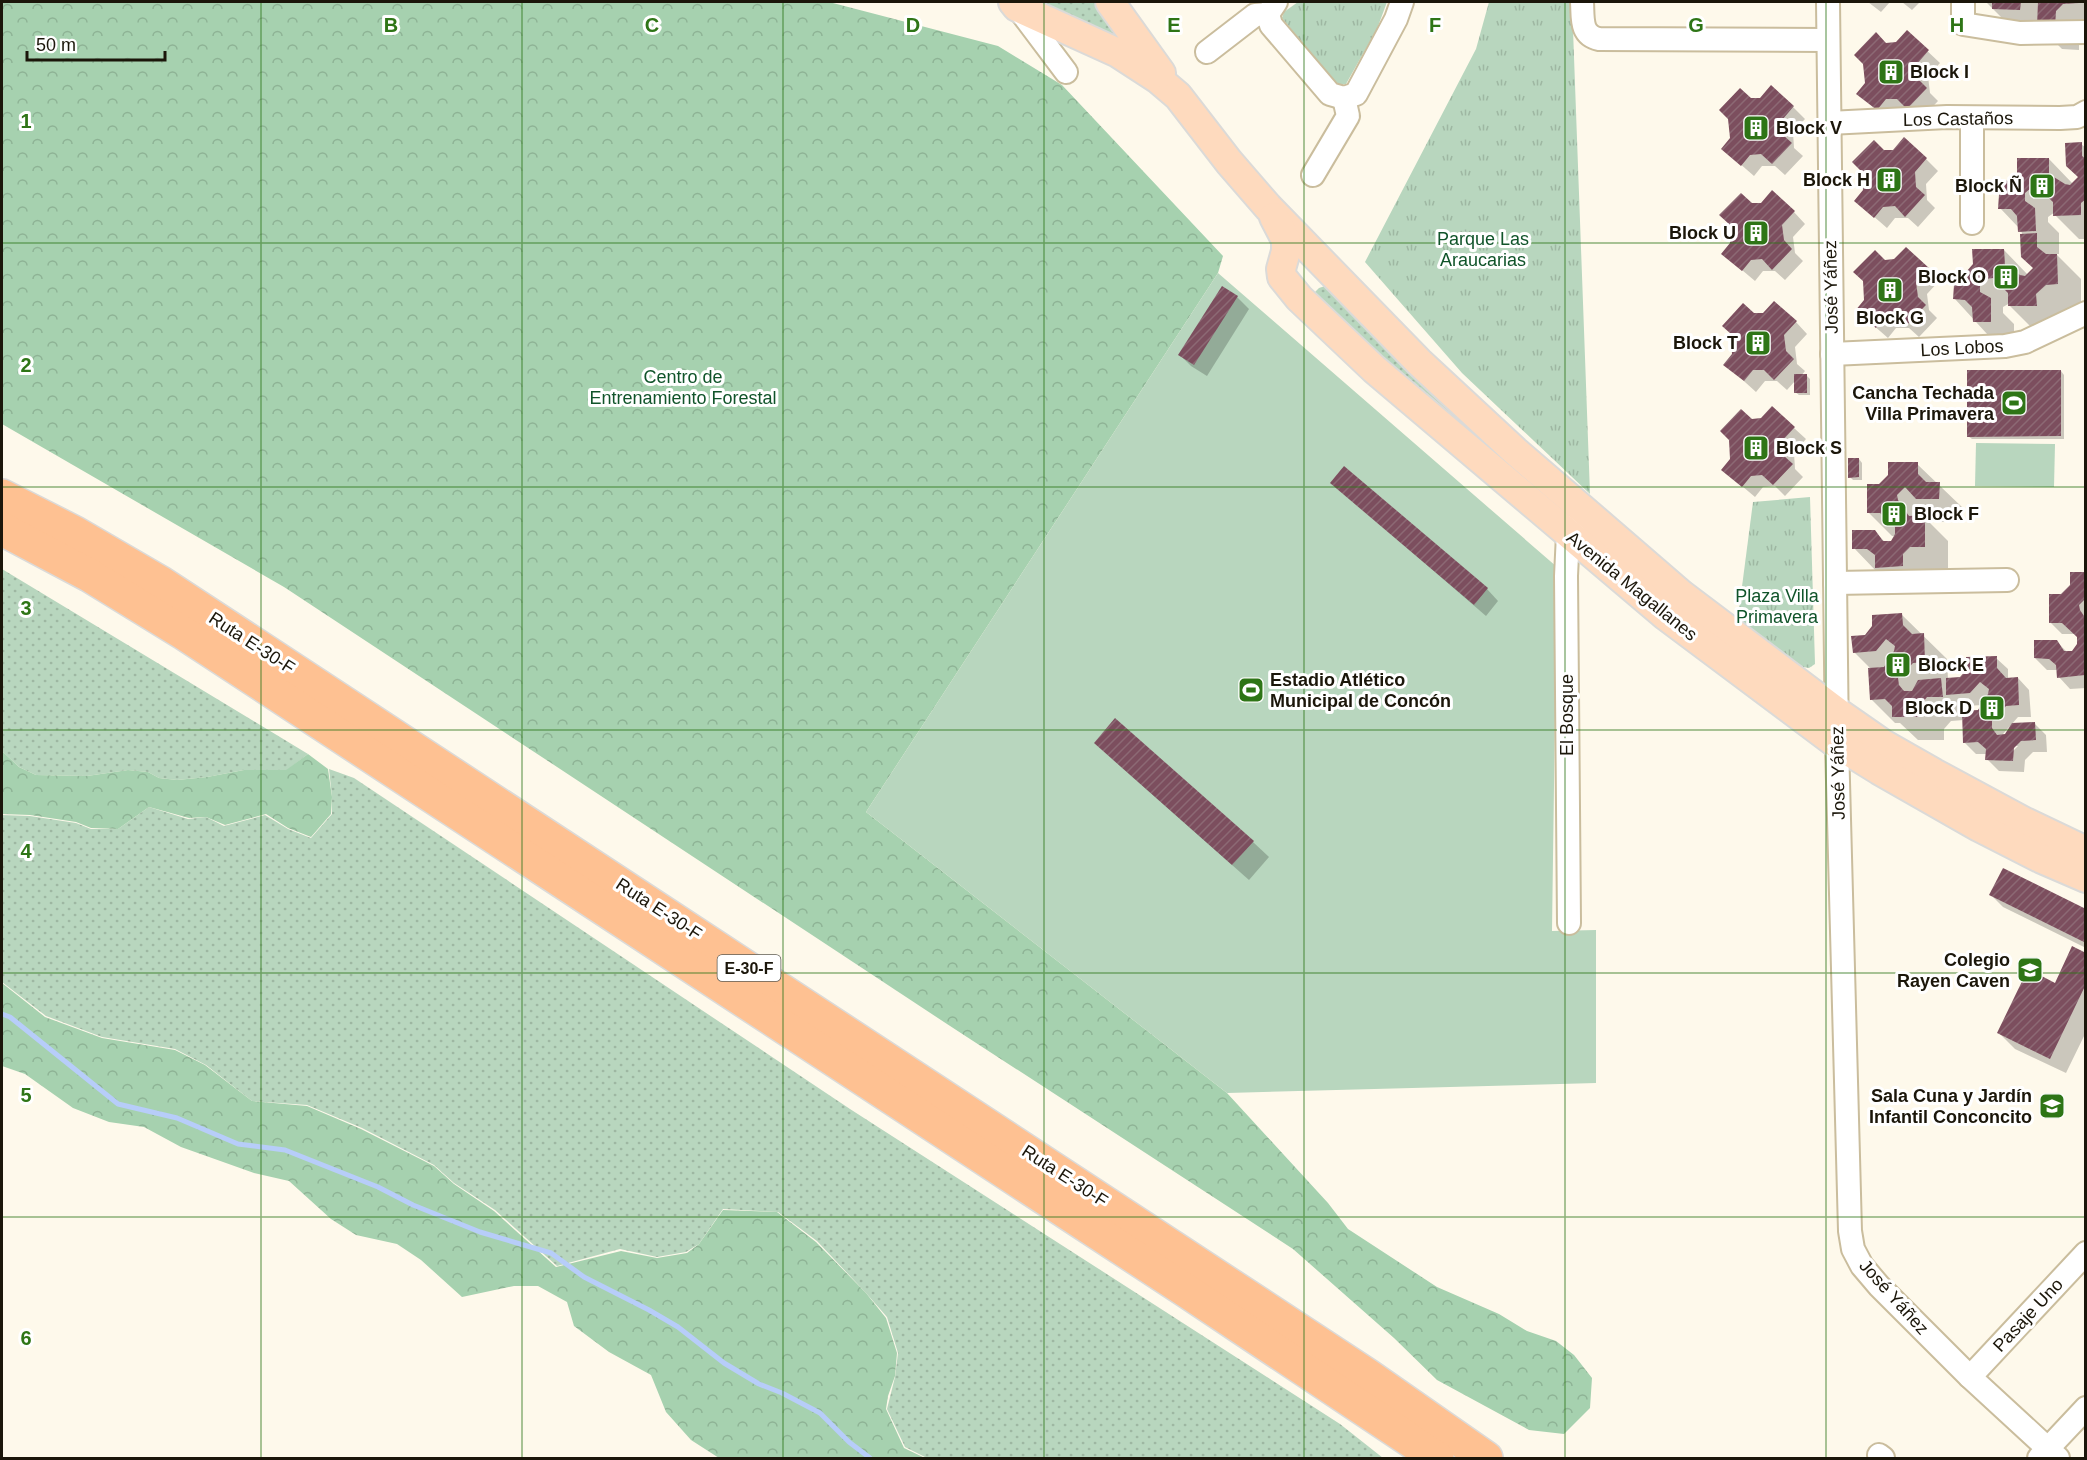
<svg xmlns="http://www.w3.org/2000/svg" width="2087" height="1460" font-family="Helvetica,sans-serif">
  <defs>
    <pattern id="grass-dots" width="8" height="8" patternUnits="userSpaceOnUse" patternTransform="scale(1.5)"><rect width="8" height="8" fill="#b8d6be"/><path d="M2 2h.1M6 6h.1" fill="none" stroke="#9eb7a2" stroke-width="1.8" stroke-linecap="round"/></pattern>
    <pattern id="forest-crowns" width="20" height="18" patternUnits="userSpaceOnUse" patternTransform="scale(1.5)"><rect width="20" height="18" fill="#a6d1af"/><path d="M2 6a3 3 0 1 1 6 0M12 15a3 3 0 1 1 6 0" fill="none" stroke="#8eb395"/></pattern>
    <pattern id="park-tufts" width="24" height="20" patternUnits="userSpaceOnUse" patternTransform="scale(1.5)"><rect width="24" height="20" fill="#b8d6be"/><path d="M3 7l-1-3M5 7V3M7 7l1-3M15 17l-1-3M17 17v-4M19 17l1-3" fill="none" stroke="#9eb7a2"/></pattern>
    <pattern id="building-hatch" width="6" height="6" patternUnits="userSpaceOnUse" patternTransform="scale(1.5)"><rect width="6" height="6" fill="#7c4e5e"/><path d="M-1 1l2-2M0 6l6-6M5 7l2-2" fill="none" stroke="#8c6974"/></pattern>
  </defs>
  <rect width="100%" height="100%" fill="#fef9eb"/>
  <g fill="url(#grass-dots)">
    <polygon points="1029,2 1095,2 1122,39"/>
    <polygon points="1325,286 1563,505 1557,513 1383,366 1314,293 1319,288"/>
    <polygon points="2,569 308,754 287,770 244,770 207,777 177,780 159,778 148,772 128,770 87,776 36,775 19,767 2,751"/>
    <polygon points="329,769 354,778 850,1109 1340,1424 1383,1458 927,1458 905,1447 887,1409 895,1377 898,1353 887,1317 866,1293 817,1241 778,1212 723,1209 699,1244 686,1252 657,1257 620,1249 557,1266 495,1210 454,1183 434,1165 362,1128 307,1105 252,1101 206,1065 175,1049 102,1037 46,1016 2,982 2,815 30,816 76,823 91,829 118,829 149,807 188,819 206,817 224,826 265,815 288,829 311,838 332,814 332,797"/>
  </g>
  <g fill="url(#forest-crowns)">
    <polygon points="2,2 829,2 998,46 1062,85 1223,256 1218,273 866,812 1227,1093 1328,1203 1348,1229 1437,1287 1499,1314 1527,1331 1556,1341 1574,1355 1592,1378 1590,1408 1564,1434 1529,1430 1437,1380 1394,1338 1293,1249 947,1024 284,587 2,424"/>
    <polygon points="2,751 19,767 36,775 87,776 128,770 148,772 159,778 177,780 207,777 244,770 286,770 308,754 328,769 332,797 331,814 311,837 288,828 266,814 225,825 206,817 189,818 149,807 118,829 91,828 76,822 30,815 2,814"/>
    <polygon points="2,983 45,1017 102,1038 175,1050 205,1065 252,1101 307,1106 361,1129 434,1166 454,1184 494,1211 556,1267 621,1251 657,1258 687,1253 699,1244 723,1210 777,1212 816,1242 866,1293 886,1318 897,1353 895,1376 888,1396 886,1409 904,1448 925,1458 719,1458 691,1440 666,1412 651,1375 609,1352 574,1326 567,1302 538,1286 514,1286 462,1297 421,1260 397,1244 356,1235 331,1219 289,1181 254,1173 181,1147 144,1127 109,1122 73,1108 25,1074 2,1066"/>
  </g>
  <g fill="url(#park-tufts)">
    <polygon points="1298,2 1387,2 1377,29 1346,84 1338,85 1335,83 1282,18 1284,12"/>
    <polygon points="1489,2 1572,2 1590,494 1462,373 1365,262 1476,49"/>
    <polygon points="1810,497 1815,664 1809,668 1803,667 1737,625 1753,502"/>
  </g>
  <g fill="#b8d6be">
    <polygon points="1218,273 1557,567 1552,931 1596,930 1596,1083 1227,1093 866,812"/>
    <polygon points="1976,443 2055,444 2054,487 1975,486"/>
  </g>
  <g fill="#0003" fill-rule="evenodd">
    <polygon points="1868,2 1890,2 1881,12"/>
    <polygon points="1902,2 1920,2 1912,10"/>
    <polygon points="1986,2 2086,2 2086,29 2079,35 2079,50 2062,49 2044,31 2017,33"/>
    <polygon points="1907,32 1940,63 1928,76 1930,93 1938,101 1920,120 1889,121 1858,94 1866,83 1886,44 1896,43"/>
    <polygon points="1751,100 1793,107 1805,119 1793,132 1794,148 1803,156 1785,175 1775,166 1762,166 1754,176 1723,149 1731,139"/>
    <polygon points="2081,144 2086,148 2086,239 2079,239 2055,215 2055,212 2048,217 2048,222 2059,233 2059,254 2056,254 2081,279 2081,308 2070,308 2059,318 2034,330 2010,306 2010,303 2003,307 2003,313 2014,324 2014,345 1998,346 1955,299 1967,273 2004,250 2028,275 2035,268 2023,256 2022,233 2019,228 2000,208 2012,183 2049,159 2073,184 2080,177"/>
    <polygon points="1884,152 1926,159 1938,171 1926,184 1927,200 1935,208 1918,227 1908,218 1895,218 1887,228 1856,201 1864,191"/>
    <polygon points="1751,205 1794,212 1805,224 1793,237 1795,253 1803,261 1785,280 1775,271 1763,271 1755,281 1723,254 1732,244"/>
    <polygon points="1885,262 1928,269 1939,281 1927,294 1929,310 1937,318 1919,337 1909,328 1896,328 1888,338 1857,311 1865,301"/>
    <polygon points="1222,288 1237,297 1249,309 1207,376 1191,366 1180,355"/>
    <polygon points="1753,315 1796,322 1807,334 1795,347 1797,364 1805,371 1801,376 1807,376 1810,379 1810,395 1799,395 1795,392 1795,381 1787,390 1777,381 1765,381 1756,392 1725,364 1734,354"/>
    <polygon points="2061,371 2064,375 2064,439 1972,439 1968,436"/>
    <polygon points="1751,420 1794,428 1806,439 1794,453 1795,469 1803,477 1785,496 1775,486 1763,487 1755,497 1723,470 1732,459"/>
    <polygon points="1859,459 1862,463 1862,480 1853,480 1850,477"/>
    <polygon points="1917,464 1963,508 1962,522 1941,522 1929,510 1923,516 1948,541 1948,571 1877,572 1854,548 1875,532 1885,542 1892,542 1896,536 1892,536 1868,512 1880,486"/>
    <polygon points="1332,483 1487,589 1498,601 1486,616"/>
    <polygon points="2086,574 2086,688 2070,689 2059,677 2058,670 2047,670 2035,658 2057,642 2067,652 2073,652 2078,645 2079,638 2075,634 2062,634 2050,622 2062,596"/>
    <path d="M1901,614L1947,659L1948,680L1960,679L1996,658L2008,669V679L2018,678L2029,690L2031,717H2018L2011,725L2034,723L2046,735L2047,752H2033L2025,760L2024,772L1999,771L1987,759V754H1976L1964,742V720L1951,721L1944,729V740H1918L1900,723H1895L1871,699L1870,668L1854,652L1866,636ZM1983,705L1979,712H1965V706ZM2010,726L2006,736H2003V734ZM2014,746H2018L2009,755Z"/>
    <polygon points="1111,758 1253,842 1269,857 1249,880"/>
    <polygon points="1991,895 2086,910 2086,948 2003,907"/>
    <polygon points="2086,954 2086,1032 2066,1073 2015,1049 1999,1033 2056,985"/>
  </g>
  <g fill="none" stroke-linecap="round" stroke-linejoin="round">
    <polyline stroke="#b7cdf9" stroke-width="5" points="2,1014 10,1017 118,1104 177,1118 238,1144 285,1150 378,1187 413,1205 480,1232 551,1253 584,1277 649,1310 678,1327 724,1363 759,1384 782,1393 820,1413 849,1442 870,1458"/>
  </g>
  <g fill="url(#building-hatch)">
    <polygon points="1992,2 2021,2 2020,10 1992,9"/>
    <polygon points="2038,2 2079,2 2079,3 2063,4 2056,11 2055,27 2037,26"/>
    <polygon points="1907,30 1929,50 1917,64 1919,80 1927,88 1907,109 1897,99 1886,99 1877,110 1856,94 1865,83 1863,64 1854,55 1876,32 1886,43 1896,42"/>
    <polygon points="1771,85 1794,106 1782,120 1783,135 1792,143 1772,164 1761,154 1750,155 1741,166 1721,149 1730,138 1728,119 1719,110 1740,88 1751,98 1760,98"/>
    <polygon points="1904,137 1927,158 1915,172 1916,187 1925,195 1905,217 1895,206 1883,207 1874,218 1854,201 1863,190 1861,171 1852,162 1874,140 1884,150 1893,150"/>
    <polygon points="2082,142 2082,156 2086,159 2086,199 2081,203 2081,215 2053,216 2053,202 2038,188 2031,188 2025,193 2025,201 2035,208 2036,231 2018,232 2017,216 2011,209 1998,209 2000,180 2011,181 2017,174 2017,158 2049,158 2049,174 2065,184 2070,185 2078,177 2066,166 2065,143"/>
    <polygon points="1772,190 1795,211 1782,225 1784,240 1792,249 1772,270 1762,259 1751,260 1742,271 1721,254 1730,243 1729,224 1719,215 1741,193 1752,203 1761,203"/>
    <polygon points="2037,233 2037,247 2046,254 2057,254 2058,284 2046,285 2036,294 2037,306 2008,306 2008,293 1993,278 1986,279 1980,283 1980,292 1991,298 1991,322 1973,322 1972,307 1965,300 1953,299 1955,271 1966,272 1973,264 1972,249 2004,249 2005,265 2020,275 2025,276 2033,268 2021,257 2020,234"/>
    <polygon points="1906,247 1929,268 1916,282 1918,297 1926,305 1906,326 1896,316 1884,317 1876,328 1855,311 1864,300 1863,281 1853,272 1875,250 1885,260 1894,259"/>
    <polygon points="1222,286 1238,296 1194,365 1178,355"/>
    <polygon points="1774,301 1797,321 1784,335 1786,351 1794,359 1774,380 1764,370 1753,370 1744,381 1723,365 1732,354 1731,334 1722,326 1743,303 1754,313 1763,313"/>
    <polygon points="1967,370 2061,370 2061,436 1967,437"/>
    <rect x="1794" y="374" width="13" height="19"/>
    <polygon points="1772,406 1795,427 1782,441 1784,456 1793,464 1773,485 1762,475 1751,476 1742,487 1721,470 1730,459 1729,440 1720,431 1741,409 1752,419 1761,418"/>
    <polygon points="1848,458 1859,458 1859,477 1848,478"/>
    <polygon points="1888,462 1918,462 1918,474 1926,482 1940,482 1939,499 1916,499 1905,487 1897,495 1898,500 1909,516 1925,515 1925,547 1910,547 1903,554 1903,566 1875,568 1875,555 1867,549 1852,549 1852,530 1875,530 1883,541 1891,541 1895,534 1895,527 1880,513 1867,513 1867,484 1879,484 1888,475"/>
    <polygon points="1344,466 1488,588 1474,605 1330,483"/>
    <polygon points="2070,572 2086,572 2086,598 2079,605 2080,610 2086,619 2085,675 2057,678 2056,665 2049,659 2034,658 2034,640 2057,640 2064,651 2072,651 2077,644 2077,637 2062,623 2049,623 2049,594 2061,594 2070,585"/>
    <polygon points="1902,613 1903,625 1912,634 1924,633 1925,662 1913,663 1898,678 1899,685 1904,691 1912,691 1918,680 1941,678 1943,697 1927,697 1921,705 1920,717 1892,717 1892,706 1885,699 1870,700 1868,668 1884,667 1894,651 1895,646 1886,639 1876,651 1853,653 1851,636 1865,635 1872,626 1872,615"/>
    <polygon points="1997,656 1997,668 2006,678 2018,677 2019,705 2006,706 1992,721 1992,728 1997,735 2005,734 2012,723 2035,722 2036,740 2021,741 2014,748 2013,761 1985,760 1986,749 1978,742 1963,743 1962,711 1978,710 1988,694 1989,689 1980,682 1970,693 1946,695 1946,678 1960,677 1967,669 1966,657"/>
    <polygon points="1115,718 1254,841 1232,865 1094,743"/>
    <polygon points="2003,868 2086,909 2086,943 1989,895"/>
    <polygon points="2072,946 2086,953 2086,984 2050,1059 1997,1033 2028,969 2055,983"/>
  </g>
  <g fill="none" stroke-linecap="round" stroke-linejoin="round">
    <g stroke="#cabd9d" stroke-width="26">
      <g id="minor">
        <polyline points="1276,2 1268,14 1271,25 1330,94 1344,98 1356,94 1396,19 1402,2"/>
        <path d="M1582,2C1583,18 1580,35 1599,39L1828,40"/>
        <polyline points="1828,2 1837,744 1850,1231 1853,1249 1862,1266 1879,1286 1970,1377 2058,1458"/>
        <polyline points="1963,2 1963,24 2020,33 2086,32"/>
        <polyline points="1018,8 1066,72"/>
        <polyline points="1207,52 1255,15 1268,14"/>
        <polyline points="1829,123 1947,117 2060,118 2077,117 2086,112"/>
        <polyline points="1313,175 1348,116 1344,98"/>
        <polyline points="1972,223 1972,118"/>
        <polyline points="1832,354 2005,346 2025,342 2086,313"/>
        <polyline points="1835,583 2007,580"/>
        <polyline points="1569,923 1566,576 1568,534 1575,525"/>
        <polyline points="1970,1377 2086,1253"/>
        <polyline points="1879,1455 1883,1458"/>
        <polyline points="2039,1458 2086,1408"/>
      </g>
    </g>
    <g stroke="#dbdad8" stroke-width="32">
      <g id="major">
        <polyline points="1013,2 1017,7 1118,53 1158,79 1178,96 1229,162 1268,207 1419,362 1515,451 1682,595 1837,712 1883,744 1934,773 2025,822 2086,851"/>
        <polyline points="1110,2 1161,73"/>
        <polyline points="1274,217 1286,240 1286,251 1281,269 1282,277 1299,298 1374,369 1666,616 1837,744 1879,770 1979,827 2042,859 2086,878"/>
      </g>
    </g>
    <g stroke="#dbdad8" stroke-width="36">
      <g id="highway">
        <polyline points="2,496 75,533 161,583 1367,1375 1486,1458"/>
        <polyline points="2,529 89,575 185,634 1185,1290 1437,1458"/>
      </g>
    </g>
    <use href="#minor" stroke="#fff" stroke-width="22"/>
    <use href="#major" stroke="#fedabe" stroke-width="28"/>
    <use href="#highway" stroke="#fec192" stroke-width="33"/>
  </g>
  <path fill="none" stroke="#2e7516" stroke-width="1.5" stroke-opacity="0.55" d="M261,2V1458M522,2V1458M783,2V1458M1044,2V1458M1304,2V1458M1565,2V1458M1826,2V1458M2,243H2086M2,487H2086M2,730H2086M2,973H2086M2,1217H2086"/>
  <defs>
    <g id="building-square" transform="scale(1.35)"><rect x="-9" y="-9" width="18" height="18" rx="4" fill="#2e7516" stroke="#fff"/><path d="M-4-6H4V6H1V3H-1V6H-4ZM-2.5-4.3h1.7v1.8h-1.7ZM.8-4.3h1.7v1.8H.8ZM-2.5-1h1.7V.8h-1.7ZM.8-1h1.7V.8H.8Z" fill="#fff"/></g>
    <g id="stadium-square" transform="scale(1.35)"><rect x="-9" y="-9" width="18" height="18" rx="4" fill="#2e7516" stroke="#fff"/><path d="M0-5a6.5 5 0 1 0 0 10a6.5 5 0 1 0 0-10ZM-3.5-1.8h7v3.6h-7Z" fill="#fff"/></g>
    <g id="school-square" transform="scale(1.35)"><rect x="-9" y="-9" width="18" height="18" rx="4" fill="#2e7516" stroke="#fff"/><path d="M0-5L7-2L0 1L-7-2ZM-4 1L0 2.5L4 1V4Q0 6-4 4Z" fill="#fff"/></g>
  </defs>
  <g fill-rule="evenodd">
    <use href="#building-square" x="1891" y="72"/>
    <use href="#building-square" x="1756" y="128"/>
    <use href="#building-square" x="1889" y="180"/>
    <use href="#building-square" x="2042" y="186"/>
    <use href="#building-square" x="1756" y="233"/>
    <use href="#building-square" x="2006" y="277"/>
    <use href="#building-square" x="1890" y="290"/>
    <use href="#building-square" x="1758" y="343"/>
    <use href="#stadium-square" x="2014" y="403"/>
    <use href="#building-square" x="1756" y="448"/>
    <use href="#building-square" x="1894" y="514"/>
    <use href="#building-square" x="1898" y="665"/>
    <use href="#stadium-square" x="1251" y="690"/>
    <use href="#building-square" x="1992" y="708"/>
    <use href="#school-square" x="2030" y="970"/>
    <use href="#school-square" x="2052" y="1106"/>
  </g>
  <g text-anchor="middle" stroke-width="6" stroke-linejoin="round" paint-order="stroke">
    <rect fill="#fff" stroke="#5f5c54" stroke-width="1.5" x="717.5" y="955" width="63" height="26" rx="4.5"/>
    <g font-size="16" font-weight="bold" fill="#1b160a">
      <text x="749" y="974">E-30-F</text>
    </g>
    <g font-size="18" font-weight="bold" fill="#1b160a" stroke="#fff" text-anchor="end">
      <text x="1910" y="78" text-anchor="start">Block I</text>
      <text x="1776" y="134" text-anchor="start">Block V</text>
      <text x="1870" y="186">Block H</text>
      <text x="2022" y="192">Block Ñ</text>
      <text x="1736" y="239">Block U</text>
      <text x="1986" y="283">Block O</text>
      <text x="1890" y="324" text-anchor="middle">Block G</text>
      <text x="1738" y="349">Block T</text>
      <text x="1994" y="399">Cancha Techada<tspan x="1994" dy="21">Villa Primavera</tspan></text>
      <text x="1776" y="454" text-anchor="start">Block S</text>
      <text x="1914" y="520" text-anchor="start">Block F</text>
      <text x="1918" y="671" text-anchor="start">Block E</text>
      <text x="1270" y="686" text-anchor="start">Estadio Atlético<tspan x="1270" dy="21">Municipal de Concón</tspan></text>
      <text x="1972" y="714">Block D</text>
      <text x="2010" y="966">Colegio<tspan x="2010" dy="21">Rayen Caven</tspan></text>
      <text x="2032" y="1102">Sala Cuna y Jardín<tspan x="2032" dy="21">Infantil Conconcito</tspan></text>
    </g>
    <g font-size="18" fill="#1b160a" stroke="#fff">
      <text transform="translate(1958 119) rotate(-1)" y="6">Los Castaños</text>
      <text transform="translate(1831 287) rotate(-91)" y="6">José Yáñez</text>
      <text transform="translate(1962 348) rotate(-3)" y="6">Los Lobos</text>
      <text transform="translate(1632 586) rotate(39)" y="6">Avenida Magallanes</text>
      <text transform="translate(252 643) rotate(33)" y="6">Ruta E-30-F</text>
      <text transform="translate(1567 715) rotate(-90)" y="6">El Bosque</text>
      <text transform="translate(1838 773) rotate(-91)" y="6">José Yáñez</text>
      <text transform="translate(659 909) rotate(33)" y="6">Ruta E-30-F</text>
      <text transform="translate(1065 1176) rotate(33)" y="6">Ruta E-30-F</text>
      <text transform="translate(1894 1297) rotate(48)" y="6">José Yáñez</text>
      <text transform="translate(2028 1315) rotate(-47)" y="6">Pasaje Uno</text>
    </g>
    <g font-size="18" fill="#10542a" stroke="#fff">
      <text x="1483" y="245">Parque Las<tspan x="1483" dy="21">Araucarias</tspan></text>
      <text x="683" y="383">Centro de<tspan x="683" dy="21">Entrenamiento Forestal</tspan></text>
      <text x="1777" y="602">Plaza Villa<tspan x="1777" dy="21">Primavera</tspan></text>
    </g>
  </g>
  <g font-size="20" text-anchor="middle" font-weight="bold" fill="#2e7516" stroke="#fff" stroke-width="6" stroke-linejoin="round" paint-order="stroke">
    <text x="391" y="32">B</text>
    <text x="652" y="32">C</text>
    <text x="913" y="32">D</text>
    <text x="1174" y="32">E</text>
    <text x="1435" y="32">F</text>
    <text x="1696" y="32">G</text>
    <text x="1957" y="32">H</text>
    <text x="26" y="128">1</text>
    <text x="26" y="372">2</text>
    <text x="26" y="615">3</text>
    <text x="26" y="858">4</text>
    <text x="26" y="1102">5</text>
    <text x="26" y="1345">6</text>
  </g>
  <rect width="2087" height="1460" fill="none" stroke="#1b160a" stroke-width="6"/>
  <path d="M27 51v9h138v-9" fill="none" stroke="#1b160a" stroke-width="3"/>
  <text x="36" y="51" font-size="18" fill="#1b160a" stroke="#ffffff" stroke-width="4.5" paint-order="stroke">50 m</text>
</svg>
